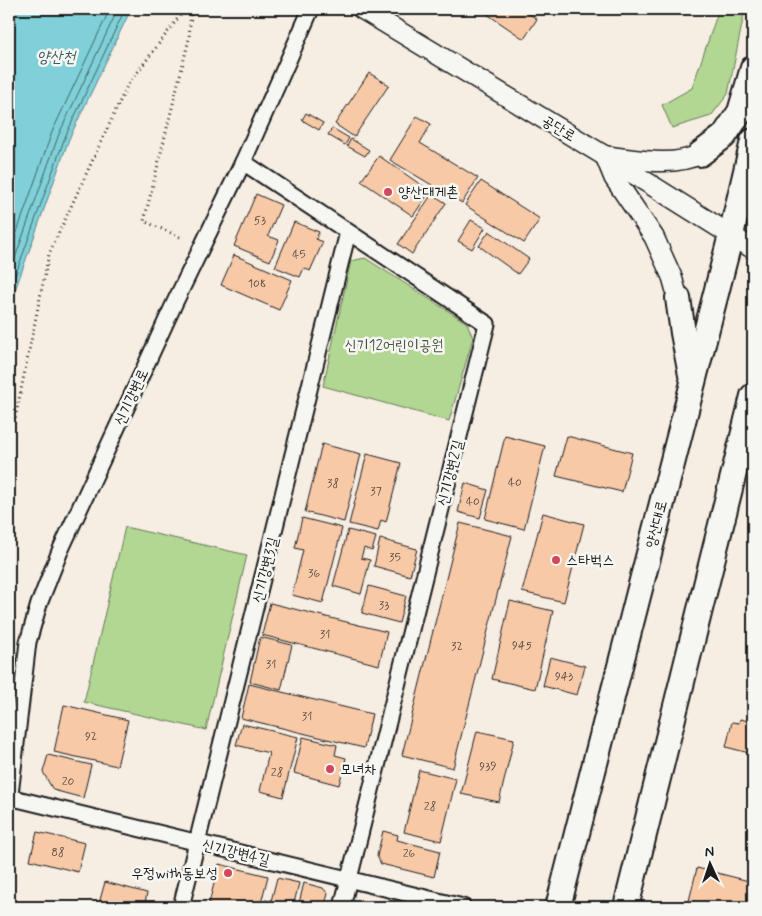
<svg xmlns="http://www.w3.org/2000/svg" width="762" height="916" font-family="Mynerve,'Poor Story',sans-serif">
  <rect width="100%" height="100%" fill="#f6ede3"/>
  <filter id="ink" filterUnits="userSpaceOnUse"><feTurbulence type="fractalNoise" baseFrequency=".02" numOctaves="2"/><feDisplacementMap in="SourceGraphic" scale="10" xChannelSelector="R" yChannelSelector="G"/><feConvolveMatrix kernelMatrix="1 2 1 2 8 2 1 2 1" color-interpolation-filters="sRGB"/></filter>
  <g filter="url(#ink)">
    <g fill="#b1d792" stroke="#667a57">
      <polygon points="719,9 745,9 728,94 711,116 672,128 662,105 692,88"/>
      <polygon points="365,258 467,323 473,338 449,421 323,386 351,261"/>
      <polygon points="125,527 247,555 206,730 84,702"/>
    </g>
    <polygon fill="#7fd0d8" stroke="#57888d" points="9,9 131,9 69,139 9,307"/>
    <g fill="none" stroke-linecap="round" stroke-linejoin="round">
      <g stroke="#446467" stroke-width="1">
        <polyline points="9,255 52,132 110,9"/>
        <polyline points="9,275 59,134 118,9"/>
        <polyline points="9,293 65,137 125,9"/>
      </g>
    </g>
    <g fill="#f8c9a7" stroke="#1c1c1c">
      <polygon points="482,9 522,9 537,19 524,39 481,10"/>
      <polygon points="369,73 389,85 354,137 335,124"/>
      <polygon points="306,113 323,123 319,130 302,120"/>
      <polygon points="417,116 431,124 420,143 478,178 462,203 390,160"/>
      <polygon points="332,128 349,138 345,145 328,135"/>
      <polygon points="351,139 369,150 365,156 347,146"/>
      <polygon points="379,156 430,191 413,216 361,181"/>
      <polygon points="481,181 540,219 524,243 465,205"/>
      <polygon points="256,194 281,205 268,236 279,240 270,261 234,246"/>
      <polygon points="432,194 446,203 412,254 398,244"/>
      <polygon points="471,220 485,228 472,249 458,241"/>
      <polygon points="294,222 319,232 316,239 323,242 310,271 304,268 300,277 275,267"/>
      <polygon points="489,231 529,259 518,274 479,246"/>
      <polygon points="234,255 292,280 279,310 221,285"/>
      <polygon points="505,436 545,446 524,529 485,519"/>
      <polygon points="567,436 632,453 622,492 556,476"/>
      <polygon points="322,444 361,454 344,522 305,512"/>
      <polygon points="367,454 401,463 386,522 381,520 378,531 349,524"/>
      <polygon points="465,483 488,490 480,518 458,512"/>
      <polygon points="543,513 584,524 564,602 522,592"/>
      <polygon points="302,518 342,528 323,603 292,595 303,550 295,548"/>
      <polygon points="460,523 512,536 453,768 402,755"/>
      <polygon points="348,530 376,537 372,551 364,548 361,558 370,560 361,594 333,586"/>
      <polygon points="380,539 417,549 410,576 374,566"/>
      <polygon points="369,586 406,596 399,623 362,613"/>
      <polygon points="510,601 553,611 535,689 492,679"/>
      <polygon points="270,603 387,632 379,665 262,635"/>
      <polygon points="260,637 292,645 281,690 250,682"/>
      <polygon points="550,657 585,666 577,695 543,686"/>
      <polygon points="249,684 372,714 364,748 241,718"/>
      <polygon points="64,705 128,720 117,766 54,752"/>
      <polygon points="740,719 753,722 753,754 726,747 732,722 739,723"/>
      <polygon points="242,724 298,737 283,797 260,791 269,753 236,745"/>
      <polygon points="477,731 514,739 499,802 461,794"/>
      <polygon points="303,737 337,745 335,755 346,758 339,785 294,773"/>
      <polygon points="48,755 91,765 83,798 53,790 43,772"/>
      <polygon points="419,770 456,779 441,841 404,832"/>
      <polygon points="383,831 398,835 397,840 440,851 434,877 381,864 377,856"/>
      <polygon points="37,832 85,843 78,872 30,860"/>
      <polygon points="219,864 268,876 260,907 208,907"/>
      <polygon points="697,868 753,882 753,907 714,907 689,901"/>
      <polygon points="277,878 299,883 293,907 263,907 265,900 271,901"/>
      <polygon points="105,882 147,893 144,907 98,907"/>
      <polygon points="304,883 323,888 328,894 324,907 298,907"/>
    </g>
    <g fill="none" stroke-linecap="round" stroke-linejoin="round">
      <g stroke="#1c1c1c" stroke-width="19">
        <g id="minor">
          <polyline points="243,162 487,324 342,907"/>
          <polyline points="9,797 463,907"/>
          <polyline points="9,803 28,642 39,604 60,551 175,302 243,162 311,9"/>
          <polyline points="181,907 348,232"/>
        </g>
      </g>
      <g stroke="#1c1c1c" stroke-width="22">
        <g id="tertiary">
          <polyline points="362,9 605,156 753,249"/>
          <path d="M678,298L672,277L654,237L614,178L605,156C636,159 672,168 700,154"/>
        </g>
      </g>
      <g stroke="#1c1c1c" stroke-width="28">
        <g id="primary">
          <polyline points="700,154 724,136 740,112 753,68"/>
          <polyline points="678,298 683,333 691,375"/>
          <polyline points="558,907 731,235 753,141"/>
          <polyline points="626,907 753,396"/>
        </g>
      </g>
      <g stroke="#1c1c1c" stroke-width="3" stroke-dasharray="1 4" stroke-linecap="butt">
        <polyline points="180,237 144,221 189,39 191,9"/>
        <polyline points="9,442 16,414 49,254 127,86 185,9"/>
      </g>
      <use href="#minor" stroke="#f6f6f2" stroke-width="15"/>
      <use href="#tertiary" stroke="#f6f6f2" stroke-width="19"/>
      <use href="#primary" stroke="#f6f6f2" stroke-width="24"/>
    </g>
  </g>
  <g fill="#d1495b" stroke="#f6f6f2" stroke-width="2">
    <circle cx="388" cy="192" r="5"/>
    <circle cx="556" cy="560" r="5"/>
    <circle cx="330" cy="769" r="5"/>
    <circle cx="228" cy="873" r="5"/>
  </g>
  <g text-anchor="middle" stroke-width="5" stroke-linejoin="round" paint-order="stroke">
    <g font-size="12" fill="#53473f">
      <text x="260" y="224">53</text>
      <text x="299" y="258">45</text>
      <text x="257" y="287">108</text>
      <text x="515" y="486">40</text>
      <text x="333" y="487">38</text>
      <text x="376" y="495">37</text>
      <text x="473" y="505">40</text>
      <text x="395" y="561">35</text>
      <text x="314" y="577">36</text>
      <text x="384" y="609">33</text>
      <text x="325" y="638">31</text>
      <text x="522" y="649">945</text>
      <text x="457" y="650">32</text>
      <text x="271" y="668">31</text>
      <text x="564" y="680">943</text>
      <text x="307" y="720">31</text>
      <text x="91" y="740">92</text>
      <text x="488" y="770">939</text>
      <text x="277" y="776">28</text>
      <text x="68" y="785">20</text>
      <text x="430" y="810">28</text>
      <text x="58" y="856">88</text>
      <text x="409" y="857">26</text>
    </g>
    <g font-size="15" fill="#1c1c1c" stroke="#f6f6f2">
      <text transform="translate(559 128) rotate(31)" y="5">공단로</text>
      <text transform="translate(131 397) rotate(-65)" y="5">신기강변로</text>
      <text transform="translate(450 473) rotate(-76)" y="5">신기강변2길</text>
      <text transform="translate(656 524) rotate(-76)" y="5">양산대로</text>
      <text transform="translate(265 570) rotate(-76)" y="5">신기강변3길</text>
      <text transform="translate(236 852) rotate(14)" y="5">신기강변4길</text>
    </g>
    <g font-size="15" fill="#1c1c1c" stroke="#f6f6f2" text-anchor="start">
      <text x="398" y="197">양산대게촌</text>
      <text x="566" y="565">스타벅스</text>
      <text x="340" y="774">모녀차</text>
      <text x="218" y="878" text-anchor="end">우정with동보성</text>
    </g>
    <g font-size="15" fill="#49543f" stroke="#f6f6f2">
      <text x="394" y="350">신기12어린이공원</text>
    </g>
    <g font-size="16" font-style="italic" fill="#3f5b5e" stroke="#f6f6f2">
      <text x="56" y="62">양산천</text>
    </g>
  </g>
  <rect width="762" height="916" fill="none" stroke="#f6f6f2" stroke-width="30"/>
  <rect x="15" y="15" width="732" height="886" fill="none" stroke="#1c1c1c" stroke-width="2" filter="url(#ink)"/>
  <g transform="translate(710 864) rotate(357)" stroke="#f6f6f2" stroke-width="4" paint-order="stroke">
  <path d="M0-4L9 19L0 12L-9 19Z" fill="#1c1c1c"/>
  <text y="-8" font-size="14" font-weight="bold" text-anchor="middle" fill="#1c1c1c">N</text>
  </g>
</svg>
